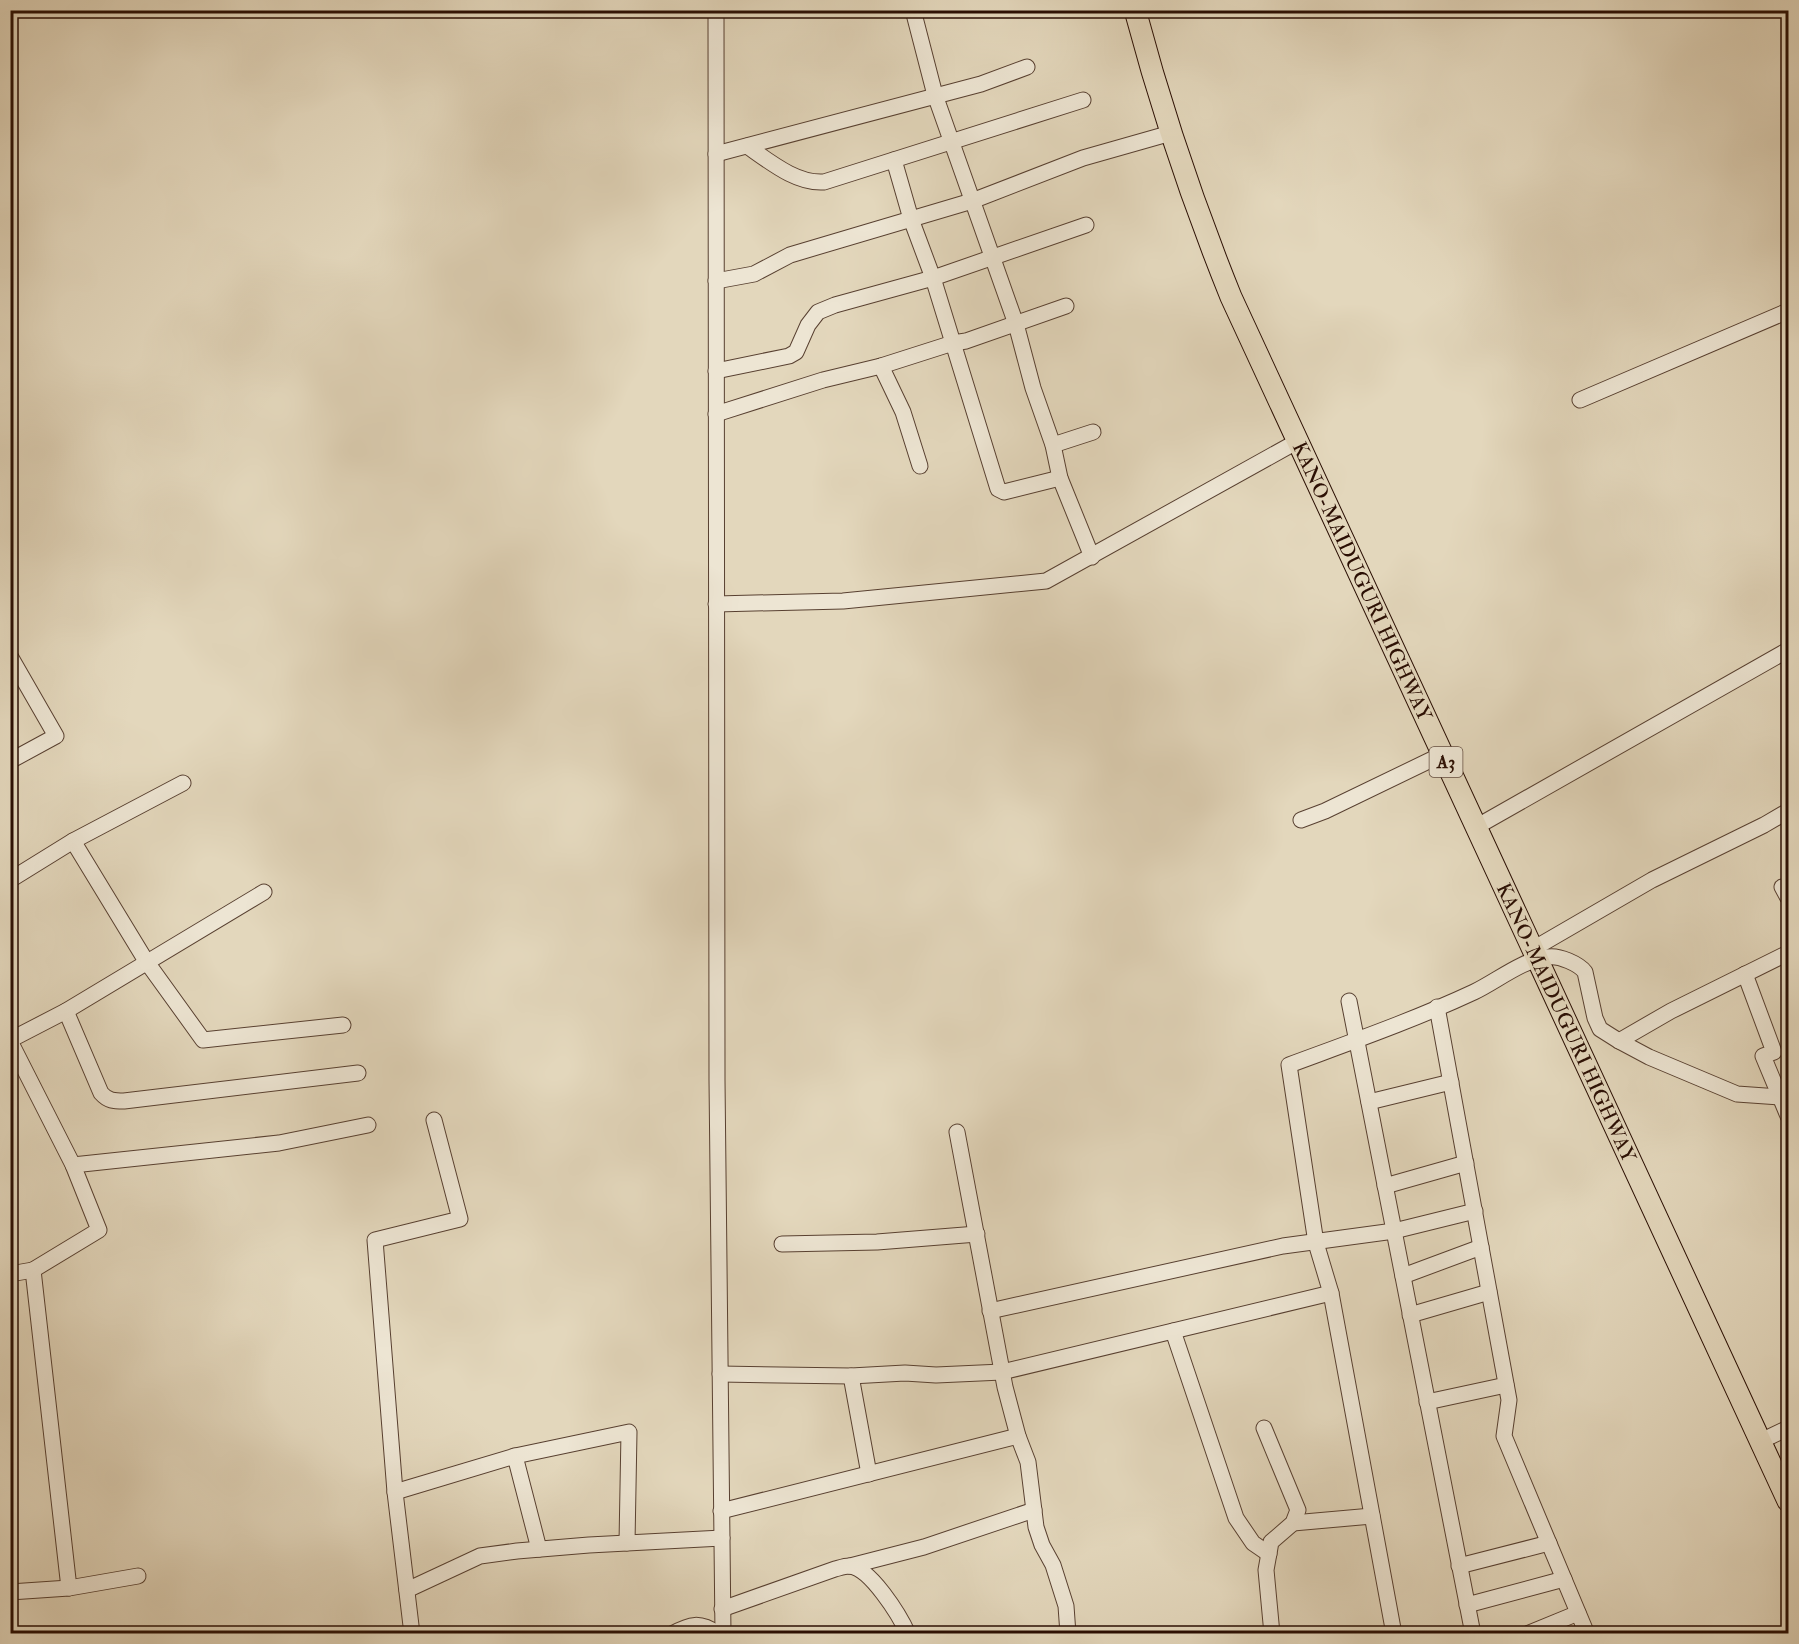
<svg xmlns="http://www.w3.org/2000/svg" width="1799" height="1644" font-family="'IM FELL Double Pica',serif">
  <rect width="100%" height="100%" fill="#e3d7bc"/>
  <filter id="stains"><feTurbulence type="fractalNoise" baseFrequency=".00333" numOctaves="4"/><feColorMatrix values="0 0 0 0 .2 0 0 0 0 .09 0 0 0 0 .02 0 0 0 .5 -.17"/></filter>
  <radialGradient id="worn" r=".72"><stop offset=".6" stop-color="#630" stop-opacity="0"/><stop offset="1" stop-color="#630" stop-opacity=".3"/></radialGradient>
  <g fill="none" stroke-linecap="round" stroke-linejoin="round">
    <g stroke="#584031" stroke-width="17">
      <g id="minor">
        <polyline points="716,10 717,1080 723,1634"/>
        <polyline points="913,10 935,95 1016,324 1033,388 1053,445 1060,478 1092,557"/>
        <path d="M747,146C769,161 796,184 824,182L1083,100"/>
        <polyline points="716,154 981,84 1027,67"/>
        <polyline points="894,160 911,219 933,278 998,489 1004,492 1060,478"/>
        <polyline points="716,281 754,274 790,255 972,201 1083,158 1171,133"/>
        <polyline points="881,366 903,412 920,466"/>
        <polyline points="716,371 789,356 796,352 808,325 818,312 835,305 933,278 1086,225"/>
        <polyline points="1580,400 1788,311"/>
        <polyline points="716,414 823,380 881,366 953,343 966,341 1066,306"/>
        <polyline points="1053,445 1093,432"/>
        <polyline points="716,604 843,601 1046,581 1298,441"/>
        <polyline points="10,656 56,736 10,761"/>
        <polyline points="1301,820 1325,811 1443,754"/>
        <polyline points="1476,827 1788,650"/>
        <polyline points="73,841 146,961 203,1040 343,1025"/>
        <polyline points="10,880 73,841 183,783"/>
        <polyline points="1782,887 1788,898"/>
        <polyline points="1533,949 1652,880 1764,825 1788,811"/>
        <polyline points="1745,974 1774,1052 1763,1056 1788,1116"/>
        <polyline points="1349,1001 1473,1634"/>
        <polyline points="1437,1007 1509,1400 1504,1436 1587,1634"/>
        <path d="M66,1011L101,1093C108,1101 114,1101 124,1101L358,1073"/>
        <polyline points="10,1040 66,1011 264,892"/>
        <polyline points="10,1041 73,1165 99,1230 33,1270 69,1588"/>
        <polyline points="1619,1041 1671,1011 1788,953"/>
        <polyline points="1369,1102 1451,1082"/>
        <polyline points="957,1132 1005,1387 1018,1436 1028,1462 1036,1527 1042,1545 1053,1565 1066,1606 1068,1634"/>
        <polyline points="73,1165 279,1143 368,1125"/>
        <polyline points="1385,1186 1466,1163"/>
        <polyline points="782,1244 877,1242 977,1234"/>
        <polyline points="10,1274 33,1270"/>
        <polyline points="1403,1276 1481,1247"/>
        <polyline points="990,1311 1283,1246 1394,1231 1475,1211"/>
        <polyline points="1410,1315 1489,1292"/>
        <polyline points="1173,1331 1236,1518 1253,1543 1269,1554"/>
        <polyline points="720,1374 851,1376 905,1373 936,1375 1002,1372 1331,1293"/>
        <polyline points="851,1376 869,1474"/>
        <polyline points="1427,1402 1506,1385"/>
        <polyline points="1264,1428 1298,1510 1293,1523 1271,1542 1266,1570 1272,1634"/>
        <polyline points="1761,1441 1788,1428"/>
        <polyline points="515,1456 539,1549"/>
        <polyline points="395,1492 515,1456 629,1432 627,1543"/>
        <polyline points="721,1511 1018,1436"/>
        <polyline points="1293,1523 1372,1516"/>
        <polyline points="850,1566 924,1547 1034,1510"/>
        <polyline points="1459,1566 1549,1543"/>
        <polyline points="407,1590 480,1556 517,1551 589,1545 722,1538"/>
        <polyline points="10,1592 69,1588 138,1576"/>
        <polyline points="1467,1605 1564,1579"/>
        <path d="M722,1609L835,1569C839,1568 845,1566 849,1566C870,1567 900,1616 908,1634"/>
        <polyline points="412,1634 395,1492 375,1240 460,1219 434,1120"/>
        <path d="M672,1634C690,1624 700,1621 718,1634"/>
        <path d="M1394,1634L1331,1293L1316,1243L1289,1065C1351,1042 1414,1020 1474,992C1497,981 1522,960 1548,957C1559,955 1579,964 1585,972L1595,1018L1600,1029L1619,1041L1649,1057L1737,1094L1780,1097"/>
        <polyline points="1527,1634 1578,1613"/>
      </g>
    </g>
    <g stroke="#2a0e03" stroke-width="23">
      <g id="highway">
        <path id="s1" d="M1135,10C1161,108 1193,203 1231,297L1788,1501"/>
      </g>
    </g>
    <use href="#minor" stroke="#ede5d3" stroke-width="15"/>
    <use href="#highway" stroke="#e3d7bc" stroke-width="21"/>
  </g>
  <g text-anchor="middle" stroke-width="6" stroke-linejoin="round" paint-order="stroke">
    <rect fill="#ede5d3" stroke="#644e41" stroke-width="1.5" x="1429.5" y="747" width="33" height="30" rx="4.5"/>
    <g font-size="18" font-weight="bold" fill="#2a0e03">
      <text x="1446" y="768">A3</text>
    </g>
    <g font-size="20" fill="#2a0e03" stroke="#ede5d3">
      <text dy="7" stroke="none"><textPath href="#s1" startOffset="616">KANO-MAIDUGURI HIGHWAY</textPath></text>
      <text dy="7" stroke="none"><textPath href="#s1" startOffset="1102">KANO-MAIDUGURI HIGHWAY</textPath></text>
    </g>
  </g>
  <rect width="1799" height="1644" fill="none" stroke="#e3d7bc" stroke-width="36"/>
  <rect x="12" y="12" width="1775" height="1620" fill="none" stroke="#2a0e03" stroke-width="3"/>
  <rect x="18" y="18" width="1763" height="1608" fill="none" stroke="#2a0e03" stroke-width="1.5"/>
  <rect width="100%" height="100%" filter="url(#stains)"/>
  <rect width="100%" height="100%" fill="url(#worn)"/>
</svg>
